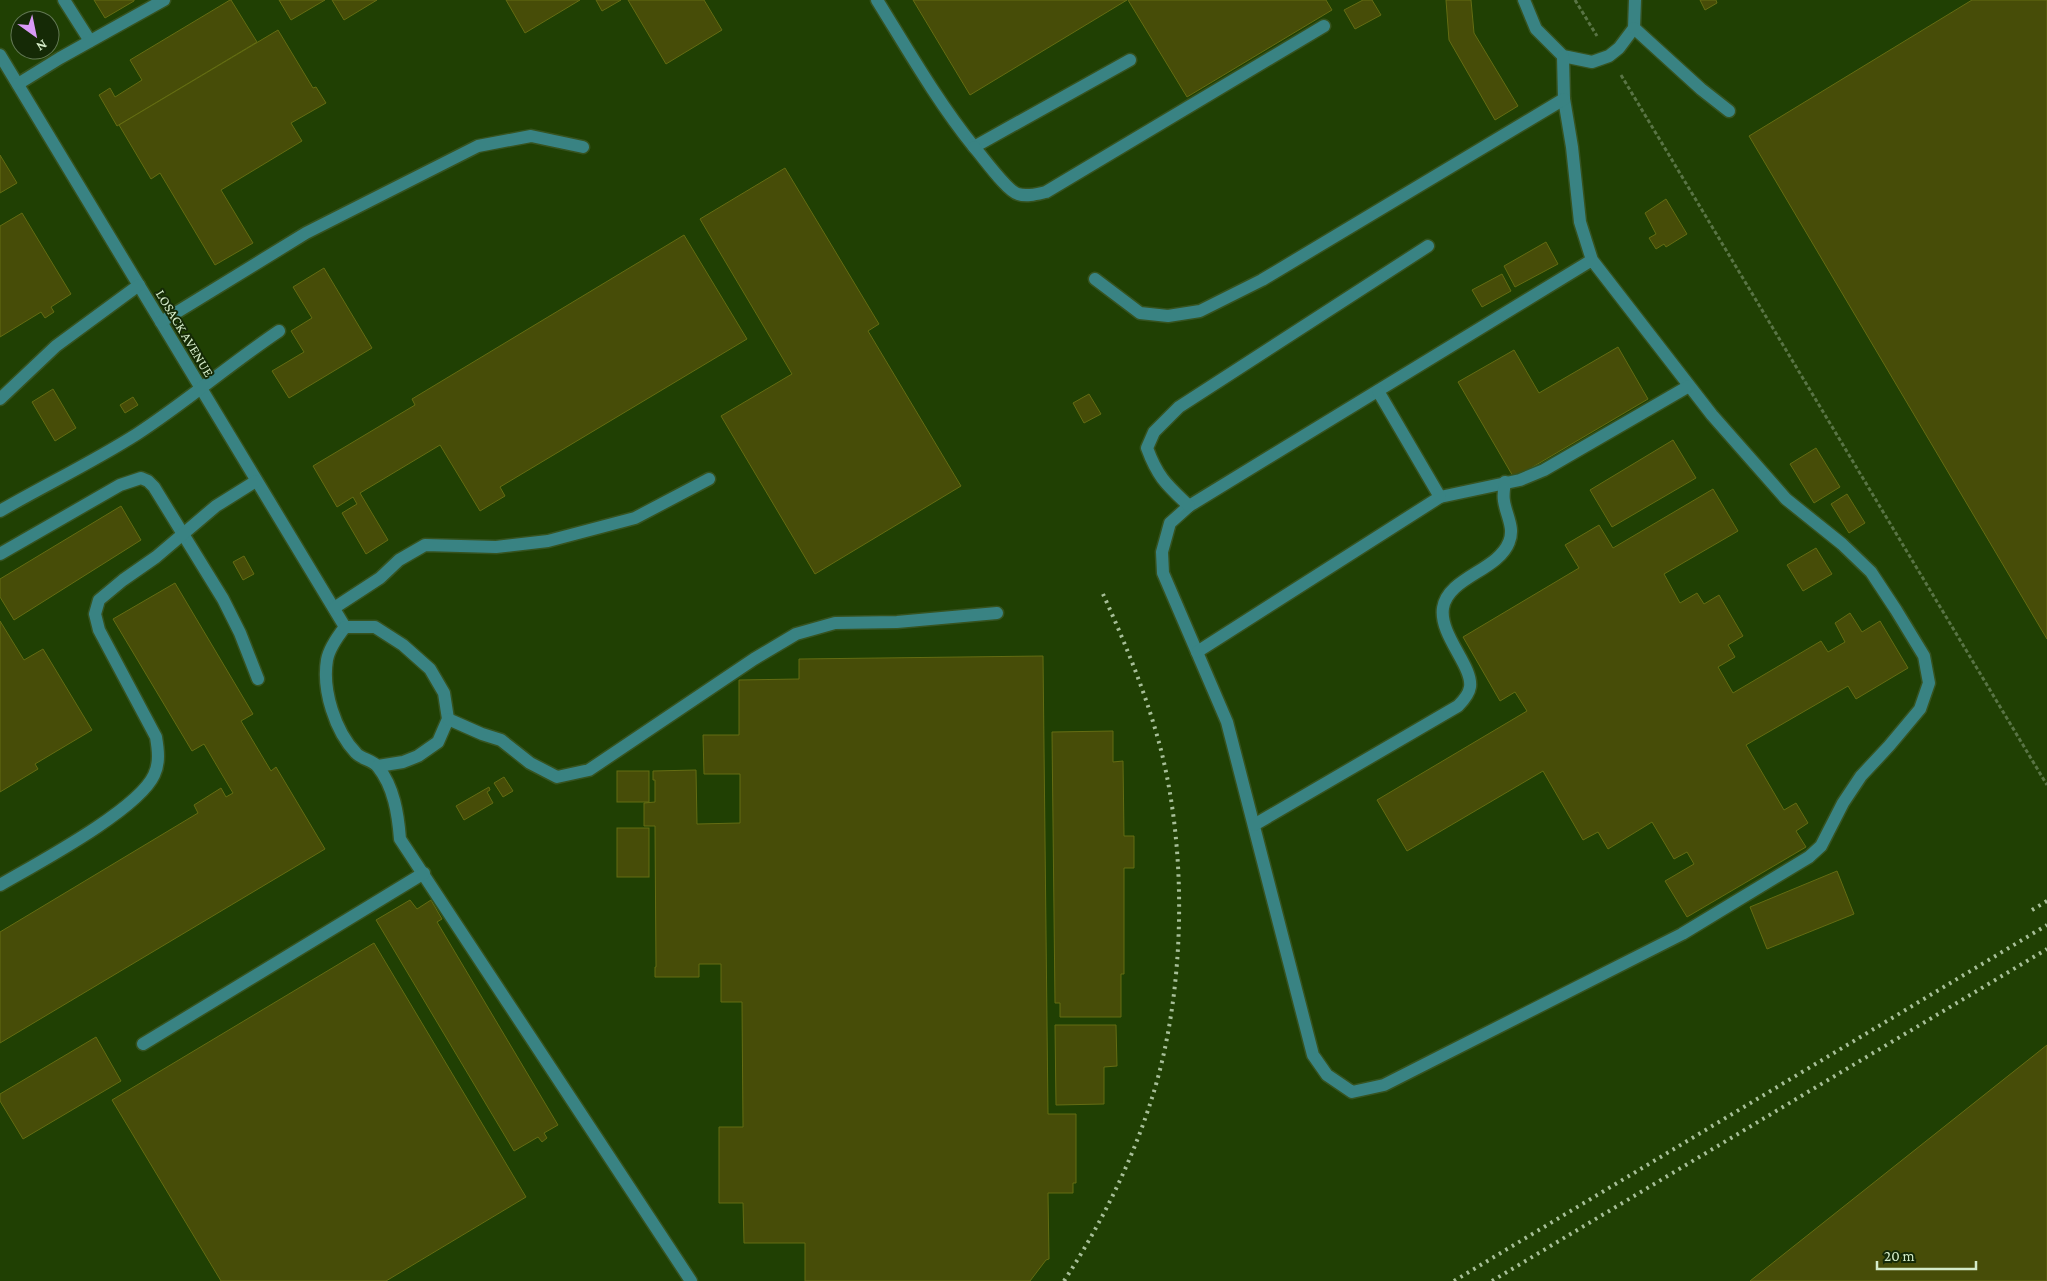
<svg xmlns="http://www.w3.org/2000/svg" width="2047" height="1281" font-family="'Crimson Pro',serif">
  <rect width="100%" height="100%" fill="#183600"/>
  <path fill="#204003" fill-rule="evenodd" d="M0,0H2047V1281H0ZM20,20H50V50H20Z"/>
  <g fill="#474d08" stroke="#646c13">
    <polygon points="94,0 134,0 134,1 105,18"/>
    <polygon points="230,0 231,0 257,42 117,126 99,95 110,88 115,97 142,80 130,60"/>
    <polygon points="279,0 325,0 291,20"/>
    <polygon points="332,0 377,0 344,20"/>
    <polygon points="506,0 580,0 525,33"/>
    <polygon points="596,0 621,0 602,11"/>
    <polygon points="628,0 704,0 722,30 666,64"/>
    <polygon points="913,0 1127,0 970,95"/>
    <polygon points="1128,0 1326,0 1332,10 1187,97"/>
    <polygon points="1363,0 1372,0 1381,15 1355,29 1344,10"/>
    <polygon points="1446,0 1471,0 1474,33 1518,106 1495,120 1449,40"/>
    <polygon points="1700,0 1716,0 1717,3 1705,10"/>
    <polygon points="1972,0 2047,0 2047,639 1749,136"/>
    <polygon points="278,30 313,88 316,87 326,103 291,123 302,141 221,190 253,243 215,265 160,173 151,179 119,125"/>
    <polygon points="0,155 17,183 0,193"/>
    <polygon points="785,168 879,324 868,331 961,486 815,574 721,416 792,374 700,219"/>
    <polygon points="1666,199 1687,234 1666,247 1664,244 1656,249 1649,238 1656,234 1645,213"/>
    <polygon points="22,213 71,294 51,307 54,312 45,318 41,312 0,337 0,226"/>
    <polygon points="684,235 747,339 500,487 505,496 480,511 440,445 360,493 388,540 366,554 342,513 357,504 353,497 337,507 313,466 415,405 412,399"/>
    <polygon points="1546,242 1558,264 1515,287 1504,266"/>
    <polygon points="324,268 372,348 289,398 272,371 304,352 291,331 312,318 293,287"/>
    <polygon points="1502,274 1511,291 1482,307 1472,290"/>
    <polygon points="1618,347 1648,399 1514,478 1458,382 1514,350 1539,393"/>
    <polygon points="53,389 76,428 55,441 32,402"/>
    <polygon points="1089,394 1101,414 1084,423 1073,403"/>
    <polygon points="133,397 138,405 125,413 120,405"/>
    <polygon points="1673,440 1696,478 1612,527 1590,490"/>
    <polygon points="1816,448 1840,487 1814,503 1790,464"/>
    <polygon points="1713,489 1738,531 1664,574 1680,603 1697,593 1704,604 1719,595 1743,636 1728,645 1735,657 1718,667 1733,693 1821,641 1828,652 1845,642 1835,623 1850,613 1862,632 1880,621 1908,668 1856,699 1848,686 1746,745 1784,810 1796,803 1808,823 1796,831 1806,847 1687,917 1665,881 1694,864 1687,852 1674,859 1652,822 1608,849 1598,832 1583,840 1543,771 1407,851 1377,800 1527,711 1515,692 1500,701 1463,637 1579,568 1565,545 1599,525 1613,548"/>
    <polygon points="1847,494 1865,523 1849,533 1831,504"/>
    <polygon points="121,506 141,540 14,620 0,597 0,579"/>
    <polygon points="1816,548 1832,574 1803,591 1787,565"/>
    <polygon points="244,556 254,574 243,580 233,562"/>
    <polygon points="175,583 253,714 241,721 271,771 276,767 325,849 0,1043 0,932 198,813 194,805 221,788 226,797 233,793 204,744 192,751 113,619"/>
    <polygon points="0,621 24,660 43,649 92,730 35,764 38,769 0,792"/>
    <polygon points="1043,656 1048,1114 1076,1114 1076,1183 1073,1183 1073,1193 1048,1193 1049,1259 1046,1260 1030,1281 805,1281 805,1243 744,1243 743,1203 719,1203 719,1127 743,1127 742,1002 721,1002 721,964 699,964 699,977 655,977 655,967 656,967 655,826 644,826 644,803 655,802 655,780 653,780 653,771 696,770 697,824 740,823 740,774 704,774 703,735 739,735 739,680 799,679 799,659"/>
    <polygon points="1113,731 1113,762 1123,761 1124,836 1134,836 1134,868 1124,868 1124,974 1121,974 1121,1017 1060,1017 1060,1003 1055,1003 1052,732"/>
    <rect x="617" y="771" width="32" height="31"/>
    <polygon points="504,777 513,791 503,797 494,783"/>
    <polygon points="489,787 490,790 487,792 493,803 464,820 456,806"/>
    <rect x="617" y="828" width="32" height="49"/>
    <polygon points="1837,871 1854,914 1767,949 1750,907"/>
    <polygon points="410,900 417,909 431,900 442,919 437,922 558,1125 544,1133 547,1138 542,1142 538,1137 514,1151 376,920"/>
    <polygon points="374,943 526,1197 386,1281 221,1281 112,1100"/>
    <polygon points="1055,1025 1116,1025 1117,1066 1104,1067 1104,1104 1056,1105"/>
    <polygon points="96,1037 121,1081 23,1139 0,1101 0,1094"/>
    <polygon points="2047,1045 2047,1281 1750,1281"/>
  </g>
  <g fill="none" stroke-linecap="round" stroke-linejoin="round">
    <g stroke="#365320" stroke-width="15">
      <g id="minor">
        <polyline points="64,0 90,41"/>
        <path d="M877,0C908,50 937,101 974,147L1130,60"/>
        <polyline points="1524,0 1536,29 1563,56 1592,62 1609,56 1619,48 1634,28 1635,0"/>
        <polyline points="1634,28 1701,89 1729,111"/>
        <polyline points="0,55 345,627"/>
        <polyline points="1563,56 1564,99 1572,147 1580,222 1592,260 1712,415 1786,499 1842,544 1871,572 1896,610 1924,656 1929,683 1920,709 1889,746 1861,776 1843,803 1821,846 1809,857 1682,934 1384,1085 1352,1092 1327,1075 1313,1055 1227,722 1163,573 1162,552 1170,523 1189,506 1592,260"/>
        <polyline points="18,84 60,58 164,0"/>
        <path d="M974,147C983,157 1007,191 1018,194C1027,197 1037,194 1046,192L1324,26"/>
        <polyline points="1095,279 1140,313 1168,316 1200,311 1262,280 1564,99"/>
        <polyline points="161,322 306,233 478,146 531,136 583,147"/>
        <polyline points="0,399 56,346 139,285"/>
        <polyline points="1440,497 1520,480 1544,470 1689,386"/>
        <path d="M1189,506C1167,485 1158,478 1147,448L1154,432L1179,407L1428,246"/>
        <path d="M0,511C45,485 93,462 137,434C186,402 230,364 279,331"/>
        <polyline points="0,554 120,485 141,478 148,481 154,487 223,599 240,633 258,679"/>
        <polyline points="334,608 380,578 399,560 425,545 496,547 548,541 635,518 709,479"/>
        <path d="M345,627C338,636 329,648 327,660C322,690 335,731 356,753C361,759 373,760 378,767C394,787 398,814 400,839L691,1281"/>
        <polyline points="345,627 375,627 403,645 430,669 444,693 448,719 438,742 418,756 403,762 378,766"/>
        <polyline points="1197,652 1440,497 1378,391"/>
        <polyline points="448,719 482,734 501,740 530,763 557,777 589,770 754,659 796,634 835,623 897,622 997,613"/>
        <path d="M1254,825L1458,706C1463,701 1469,694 1470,687C1473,666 1439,635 1443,608C1448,577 1498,571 1509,542C1515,528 1506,515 1504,501C1503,496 1504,488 1505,482"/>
        <path d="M0,885C36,864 138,810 154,775C160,763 158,749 156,737L99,630L95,614L99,600L123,580L156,557L216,506L256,481"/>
        <polyline points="143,1044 424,873"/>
      </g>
    </g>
    <g stroke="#597445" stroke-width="3" stroke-dasharray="4 2.5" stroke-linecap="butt">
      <polyline points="1575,0 1597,36"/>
      <polyline points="1621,75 2047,785"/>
    </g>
    <use href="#minor" stroke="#398383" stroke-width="12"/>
    <g stroke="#a7bf98" stroke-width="4" stroke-dasharray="2.5 5" stroke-linecap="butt">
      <polyline points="2032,910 2047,901"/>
      <path d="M1064,1281C1100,1226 1131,1164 1151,1101C1185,996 1188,857 1161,750C1147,696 1126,645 1103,594"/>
      <polyline points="1454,1281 2047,925"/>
      <polyline points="1492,1281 2047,949"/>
    </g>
  </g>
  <g text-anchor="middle" stroke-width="4" stroke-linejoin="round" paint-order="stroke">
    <g font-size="14" fill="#d5ecc9" stroke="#152a06">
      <text transform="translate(185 333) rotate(59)" y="5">LOSACK AVENUE</text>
    </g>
  </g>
  <g transform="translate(35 35) rotate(147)"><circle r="24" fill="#152a06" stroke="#627854"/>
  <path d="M0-4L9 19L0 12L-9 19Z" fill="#d99af7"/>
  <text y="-8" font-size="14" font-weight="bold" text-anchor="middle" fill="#d5ecc9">N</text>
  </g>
  <path d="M1877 1261v8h99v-8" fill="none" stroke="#d5ecc9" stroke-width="2.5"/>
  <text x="1884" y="1261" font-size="15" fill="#d5ecc9" stroke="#152a06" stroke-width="4" paint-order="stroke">20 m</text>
</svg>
